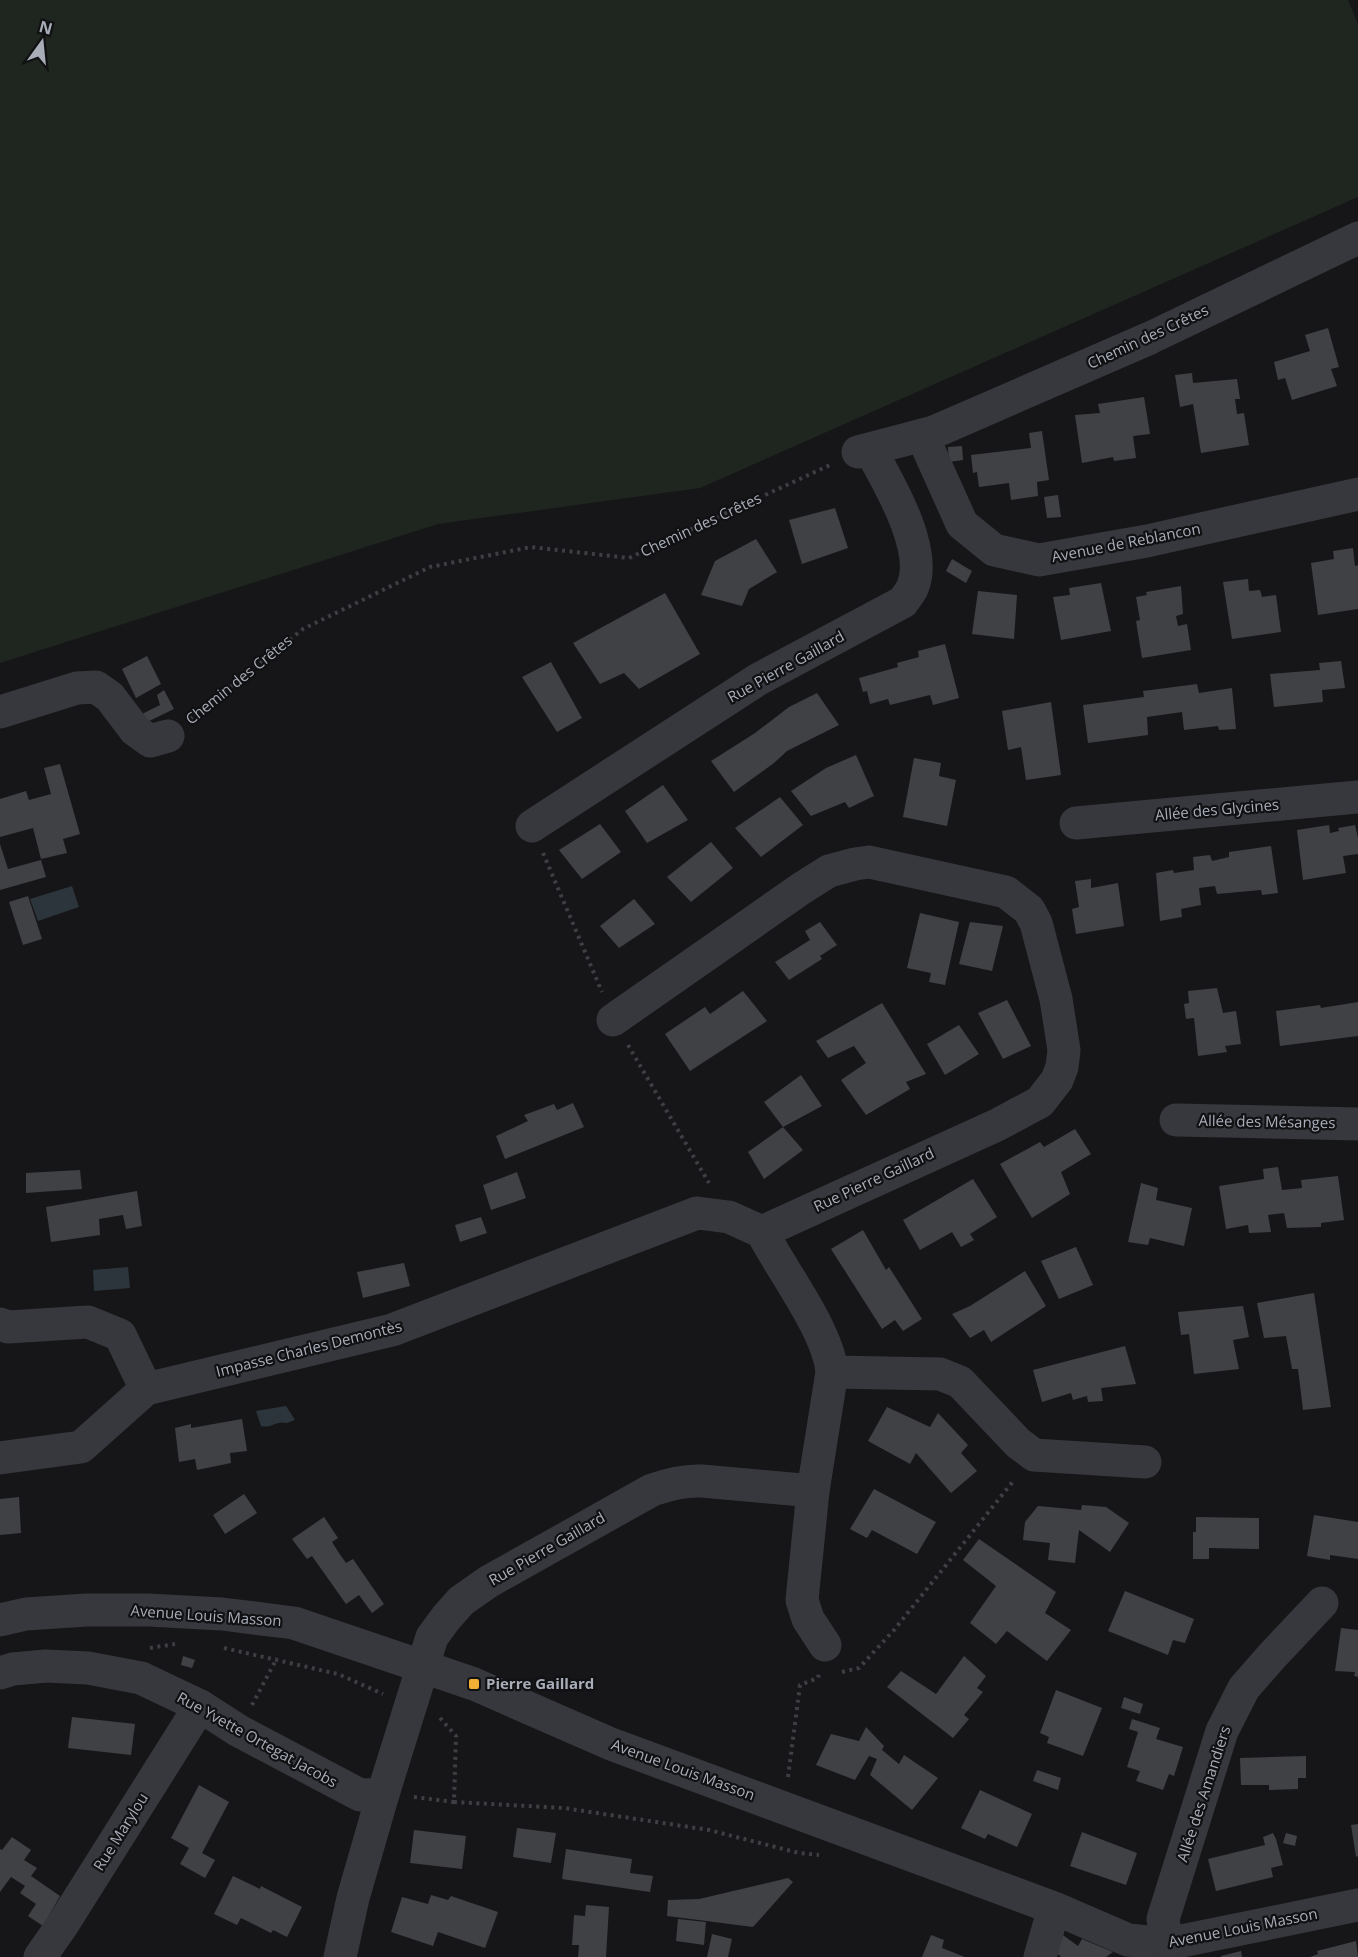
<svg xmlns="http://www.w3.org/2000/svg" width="1358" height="1957" font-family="'Open Sans',sans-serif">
  <rect width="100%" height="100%" fill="#161618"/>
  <polygon fill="#1e261f" points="0,0 1348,0 1358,24 1358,197 700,488 438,524 0,663"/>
  <g fill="#2c353c">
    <polygon points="72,886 79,907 38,921 30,899"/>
    <polygon points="128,1267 130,1288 94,1291 93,1270"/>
    <path d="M286,1406L295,1420L287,1423C276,1420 271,1429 261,1426L256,1411Z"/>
  </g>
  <g fill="#404145">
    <polygon points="1328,328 1339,367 1331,369 1337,386 1292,400 1285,378 1278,380 1274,362 1310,351 1305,335"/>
    <polygon points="1192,373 1193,383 1237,379 1240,399 1235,399 1237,414 1244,413 1249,445 1201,453 1193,404 1180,407 1175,375"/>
    <polygon points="1144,397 1150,434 1133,436 1136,458 1114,461 1113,457 1082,463 1075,415 1100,413 1098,404"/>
    <polygon points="1042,431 1049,480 1037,482 1038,496 1011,500 1009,483 979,487 977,472 973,473 971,455 1031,448 1029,433"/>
    <polygon points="962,446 963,460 949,462 948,447"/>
    <polygon points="1058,495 1061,517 1047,518 1044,497"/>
    <polygon points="835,508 848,548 802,564 789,520"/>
    <polygon points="756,539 777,572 749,589 742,606 701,595 715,561"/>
    <polygon points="1353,548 1355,566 1358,565 1358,609 1318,615 1311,563 1334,559 1333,551"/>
    <polygon points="952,559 972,571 966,583 946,571"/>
    <polygon points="1248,579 1249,591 1260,590 1262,597 1276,595 1281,632 1232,639 1223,582"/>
    <polygon points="1101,583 1111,631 1061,640 1053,597 1070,595 1069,588"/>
    <polygon points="1181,586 1183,614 1176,616 1178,626 1187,624 1191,650 1142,658 1136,621 1140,620 1136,597 1147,595 1146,592"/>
    <polygon points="978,591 1017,595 1014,639 972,634"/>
    <polygon points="665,593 700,654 639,689 624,673 600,684 573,643"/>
    <polygon points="945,644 959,698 933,705 930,695 890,705 888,699 870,704 867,691 863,692 859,678 898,667 897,663 919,657 918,651"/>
    <polygon points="147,656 161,684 136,698 122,669"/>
    <polygon points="1341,661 1345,688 1322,690 1323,702 1274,707 1270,674 1320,670 1319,663"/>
    <polygon points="551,662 582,718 557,732 522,677"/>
    <polygon points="1197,684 1199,693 1232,688 1236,729 1219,730 1218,726 1184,730 1182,712 1147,717 1148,735 1088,743 1083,705 1144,697 1143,691"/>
    <polygon points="164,690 174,709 147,722 142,714 160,705 157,695"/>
    <polygon points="817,693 839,725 787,751 774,763 734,792 711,761 755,733 789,707"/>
    <polygon points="1051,702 1061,775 1026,780 1021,747 1008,750 1002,711"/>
    <polygon points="856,755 874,796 849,808 845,802 811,816 791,791 826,768"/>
    <polygon points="914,758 941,763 939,776 956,780 947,826 903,817"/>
    <polygon points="60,764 80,834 63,839 67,853 41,859 33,828 0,837 0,799 26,791 29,800 51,794 44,768"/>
    <polygon points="663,785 688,820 647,843 625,811"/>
    <polygon points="780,797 803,825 761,857 735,828"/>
    <polygon points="600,824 621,852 582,879 559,850"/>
    <polygon points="1329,825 1330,833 1339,831 1338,828 1355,825 1358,838 1358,854 1343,856 1346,873 1303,880 1297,830"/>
    <polygon points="711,842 733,868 691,902 667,877"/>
    <polygon points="0,844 8,869 41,860 46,877 0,890"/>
    <polygon points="1271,846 1278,893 1262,895 1261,890 1217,894 1215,886 1199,888 1201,905 1181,909 1182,917 1160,921 1156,873 1173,870 1174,873 1194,870 1193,857 1210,855 1212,861 1229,857 1229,852"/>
    <polygon points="1091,879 1091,888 1118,883 1124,926 1076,934 1072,909 1079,907 1075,881"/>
    <polygon points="28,896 42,939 23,945 9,902"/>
    <polygon points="634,899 655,924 619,948 600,926"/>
    <polygon points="920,913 959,922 945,985 929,982 931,973 907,968"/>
    <polygon points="820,922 837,945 820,956 822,959 789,980 775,962 810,940 805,931"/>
    <polygon points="970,922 1003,926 992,971 959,964"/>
    <polygon points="1217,988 1223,1013 1236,1011 1241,1044 1225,1046 1227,1052 1198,1056 1194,1018 1186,1019 1184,1004 1189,1003 1188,991"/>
    <polygon points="743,991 767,1021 690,1071 665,1034 705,1007 710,1014"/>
    <polygon points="1007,1000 1031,1046 1003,1059 978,1013"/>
    <polygon points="1358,1002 1358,1036 1280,1046 1276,1011 1320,1005 1321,1008"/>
    <polygon points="882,1003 926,1074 906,1082 910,1089 866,1115 841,1080 866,1063 854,1046 828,1058 816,1041"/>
    <polygon points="959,1025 979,1054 945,1075 927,1044"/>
    <polygon points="801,1075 822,1106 783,1127 764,1102"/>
    <polygon points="573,1103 584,1127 505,1159 496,1136 528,1121 524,1115 554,1104 557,1110"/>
    <polygon points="783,1127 803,1150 764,1179 748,1152"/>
    <polygon points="1075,1129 1091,1154 1061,1172 1070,1194 1032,1218 1000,1164 1040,1142 1044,1147"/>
    <polygon points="1278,1167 1282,1190 1302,1188 1301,1180 1338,1176 1344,1220 1321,1223 1321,1227 1287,1228 1284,1213 1268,1215 1271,1232 1249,1233 1248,1225 1226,1229 1219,1186 1264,1179 1263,1169"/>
    <polygon points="80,1170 82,1189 26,1193 26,1173"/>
    <polygon points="517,1172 526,1198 491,1210 483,1185"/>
    <polygon points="973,1179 997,1217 970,1234 974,1240 961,1247 952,1232 920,1250 903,1220"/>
    <polygon points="1141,1183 1158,1188 1156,1200 1192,1208 1184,1246 1150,1238 1148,1245 1128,1242"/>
    <polygon points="137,1191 142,1226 126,1229 123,1215 99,1219 100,1235 51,1242 46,1207"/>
    <polygon points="481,1217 487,1233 460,1242 455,1225"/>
    <polygon points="863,1230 886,1270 889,1267 922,1319 903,1331 895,1320 882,1329 831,1249"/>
    <polygon points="1076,1247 1093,1285 1059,1299 1041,1261"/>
    <polygon points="404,1263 410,1286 363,1298 357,1272"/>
    <polygon points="1025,1271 1046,1306 991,1342 984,1330 970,1338 952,1314 970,1306"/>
    <polygon points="1314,1293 1331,1407 1303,1410 1298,1369 1292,1369 1286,1336 1264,1338 1257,1303"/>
    <polygon points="1243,1306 1249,1337 1233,1340 1239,1369 1194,1374 1189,1334 1181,1335 1178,1312"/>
    <polygon points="1125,1346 1136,1384 1101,1388 1103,1401 1088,1402 1087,1396 1073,1400 1071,1393 1042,1402 1033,1370"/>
    <polygon points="887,1407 930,1427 938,1413 968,1445 961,1453 977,1471 951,1493 916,1453 910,1464 868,1441"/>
    <polygon points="242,1419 247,1451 230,1453 231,1463 197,1470 195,1459 179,1462 175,1428 191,1424 191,1428"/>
    <polygon points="874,1489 936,1522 917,1554 872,1530 867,1538 850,1529"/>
    <polygon points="244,1494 257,1513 225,1534 213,1515"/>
    <polygon points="19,1497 21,1533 0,1535 0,1499"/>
    <polygon points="1082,1505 1106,1507 1129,1523 1110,1552 1079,1530 1075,1563 1048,1560 1050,1543 1023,1540 1025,1522 1038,1506 1081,1510"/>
    <polygon points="1314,1515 1358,1522 1358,1559 1330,1555 1330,1560 1307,1556"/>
    <polygon points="324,1517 338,1538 332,1542 339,1553 346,1563 353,1559 384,1604 372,1613 359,1595 346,1604 312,1556 307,1559 292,1539"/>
    <polygon points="1196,1517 1259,1518 1259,1549 1209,1548 1209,1559 1193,1559 1193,1532 1196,1532"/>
    <polygon points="979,1539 1056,1592 1045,1613 1071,1630 1047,1661 1007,1631 996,1644 970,1623 996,1586 963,1560"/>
    <polygon points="1125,1591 1194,1619 1185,1643 1173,1640 1168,1655 1108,1631"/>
    <polygon points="1341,1628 1358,1630 1358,1677 1354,1676 1355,1672 1335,1671"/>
    <polygon points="183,1656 195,1660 192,1668 181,1665"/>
    <polygon points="964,1656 986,1676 977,1688 983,1692 964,1715 969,1719 953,1738 887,1687 901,1671 936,1694"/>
    <polygon points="1056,1690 1102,1708 1083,1756 1047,1743 1049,1737 1040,1733"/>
    <polygon points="1124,1697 1143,1704 1140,1714 1121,1708"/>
    <polygon points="72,1717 135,1724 131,1755 68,1748"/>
    <polygon points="1132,1719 1160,1728 1156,1739 1183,1747 1174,1776 1169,1774 1163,1790 1136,1781 1140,1771 1127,1767 1138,1732 1129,1729"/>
    <polygon points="866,1727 884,1746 882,1750 899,1764 904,1755 938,1778 912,1810 870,1775 877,1759 869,1756 855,1780 816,1765 831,1734 859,1741"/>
    <polygon points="1306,1756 1306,1778 1298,1778 1298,1789 1269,1790 1269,1785 1241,1785 1240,1758"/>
    <polygon points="1037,1770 1061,1778 1058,1790 1033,1781"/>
    <polygon points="199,1785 229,1802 202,1853 215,1860 205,1878 180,1864 189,1848 171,1838"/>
    <polygon points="980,1790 1032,1814 1017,1847 988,1834 985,1839 961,1828"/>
    <polygon points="1358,1824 1358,1856 1356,1857 1351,1825"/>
    <polygon points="517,1828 556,1833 551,1863 513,1857"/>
    <polygon points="414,1830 466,1836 462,1869 410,1863"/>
    <polygon points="1082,1832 1137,1853 1126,1885 1070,1866"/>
    <polygon points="1273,1833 1276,1839 1283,1865 1271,1868 1273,1877 1216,1891 1208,1859 1265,1845 1263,1837"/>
    <polygon points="1286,1833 1297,1836 1295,1846 1283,1843"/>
    <polygon points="12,1837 31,1850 24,1860 37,1868 31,1876 60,1896 43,1926 28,1916 36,1904 20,1893 25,1886 11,1877 0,1892 0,1849 2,1850"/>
    <polygon points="566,1849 632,1859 630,1873 653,1876 650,1892 562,1879"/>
    <polygon points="233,1876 260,1889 261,1886 302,1907 287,1937 273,1930 271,1933 241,1918 237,1925 214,1914"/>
    <polygon points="788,1878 793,1882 753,1927 667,1916 668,1900 699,1899"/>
    <polygon points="431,1895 448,1900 451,1896 498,1912 485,1948 438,1932 433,1946 391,1932 402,1897 428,1904"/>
    <polygon points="586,1905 609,1907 606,1957 578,1957 579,1945 572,1945 574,1915 585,1916"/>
    <polygon points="678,1919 706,1922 704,1945 676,1941"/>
    <polygon points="1060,1933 1078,1946 1082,1939 1113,1952 1106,1957 1061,1957 1056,1952"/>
    <polygon points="712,1934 732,1939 728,1957 707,1957"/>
    <polygon points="931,1935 944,1940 942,1948 965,1957 922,1957"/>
    <polygon points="1356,1941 1358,1957 1310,1957 1318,1954 1317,1951"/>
    <polygon points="1241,1951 1242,1957 1221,1957 1221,1956"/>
  </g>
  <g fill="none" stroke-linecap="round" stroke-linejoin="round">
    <g stroke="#3d3f44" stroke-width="4" stroke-dasharray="3 4.5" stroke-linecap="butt">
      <polyline points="190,719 303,629 430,567 531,547 629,558 830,465"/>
      <polyline points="543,853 602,992"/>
      <polyline points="628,1045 709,1183"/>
      <polyline points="150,1648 175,1644"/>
      <polyline points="224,1648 338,1674 383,1694"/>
      <polyline points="842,1672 859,1668 894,1630 1015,1479"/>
      <polyline points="252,1705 277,1658"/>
      <polyline points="440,1718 456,1736 454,1802 564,1808 709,1830 799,1853 819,1855"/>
      <polyline points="788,1777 800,1685 818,1678 819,1674"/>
      <polyline points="414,1797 454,1802"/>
    </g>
    <g stroke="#37383d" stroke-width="33">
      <polyline points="922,435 962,524 994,550 1039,560 1147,541 1358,494"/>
      <polyline points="858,452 934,432 1150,338 1358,238"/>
      <polyline points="0,712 77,688 96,687 110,697 135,730 150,741 168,736"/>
      <polyline points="1076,823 1358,797"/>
      <path d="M532,826L757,680L903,602C906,597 911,592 913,586C928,548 888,482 870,449"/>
      <polyline points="1176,1120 1358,1124"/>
      <polyline points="0,1324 8,1327 88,1322 120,1335 146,1389"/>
      <polyline points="832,1372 940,1374 960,1382 1018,1443 1034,1455 1145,1462"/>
      <polyline points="0,1458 81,1447 146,1389 392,1330 697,1213 729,1217 762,1232"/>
      <polyline points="813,1491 802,1600 808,1619 825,1645"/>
      <polyline points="0,1620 26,1614 87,1610 148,1610 222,1614 294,1623 474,1684 611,1744 1054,1908 1128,1940 1167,1944 1358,1905"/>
      <path d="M0,1673L13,1669L46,1666L88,1668L141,1678L200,1706L239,1731L360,1795L383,1794L432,1637L446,1618L461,1601L488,1582L652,1490C669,1484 684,1480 702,1481L813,1491L832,1372C828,1330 782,1271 762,1232L997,1125L1040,1102L1057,1080L1062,1067L1064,1050L1056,999L1036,923L1029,910L1006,892L869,862L855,864L829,871L802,888L613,1020"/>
      <polyline points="1167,1944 1163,1919 1222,1731 1244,1688 1272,1656 1322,1603"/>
      <polyline points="40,1957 63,1924 200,1706"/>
      <polyline points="340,1957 353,1898 383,1794"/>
      <polyline points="1040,1957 1054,1908"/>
    </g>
  </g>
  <rect fill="#f2b134" stroke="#111113" stroke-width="2" x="468" y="1678" width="12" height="12" rx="3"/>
  <g text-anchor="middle" stroke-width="4.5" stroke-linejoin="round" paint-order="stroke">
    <g font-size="15" fill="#a8adb8" stroke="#111113">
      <text transform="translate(1148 337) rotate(-25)" y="5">Chemin des Crêtes</text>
      <text transform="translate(701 525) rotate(-25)" y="5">Chemin des Crêtes</text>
      <text transform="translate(1126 543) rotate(-11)" y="5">Avenue de Reblancon</text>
      <text transform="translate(786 667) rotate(-29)" y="5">Rue Pierre Gaillard</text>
      <text transform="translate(239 680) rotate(-39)" y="5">Chemin des Crêtes</text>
      <text transform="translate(1217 810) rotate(-5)" y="5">Allée des Glycines</text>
      <text transform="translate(1267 1122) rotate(1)" y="5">Allée des Mésanges</text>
      <text transform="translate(874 1180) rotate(-25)" y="5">Rue Pierre Gaillard</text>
      <text transform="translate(309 1349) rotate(-14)" y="5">Impasse Charles Demontès</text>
      <text transform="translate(547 1549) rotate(-30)" y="5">Rue Pierre Gaillard</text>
      <text transform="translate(206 1616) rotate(4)" y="5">Avenue Louis Masson</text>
      <text transform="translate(257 1740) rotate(29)" y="5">Rue Yvette Ortegat Jacobs</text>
      <text transform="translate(683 1770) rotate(20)" y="5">Avenue Louis Masson</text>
      <text transform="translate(1204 1794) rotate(-72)" y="5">Allée des Amandiers</text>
      <text transform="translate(121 1832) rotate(-58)" y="5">Rue Marylou</text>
      <text transform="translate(1243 1928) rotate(-11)" y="5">Avenue Louis Masson</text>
    </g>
    <g font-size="15" font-weight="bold" fill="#a8adb8" stroke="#111113" text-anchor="start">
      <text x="486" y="1689">Pierre Gaillard</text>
    </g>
  </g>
  <g transform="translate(42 42) rotate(15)" stroke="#111113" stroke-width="4.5" paint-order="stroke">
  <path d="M0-4.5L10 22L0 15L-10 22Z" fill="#a8adb8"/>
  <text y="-9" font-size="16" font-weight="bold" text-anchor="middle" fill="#a8adb8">N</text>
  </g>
</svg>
